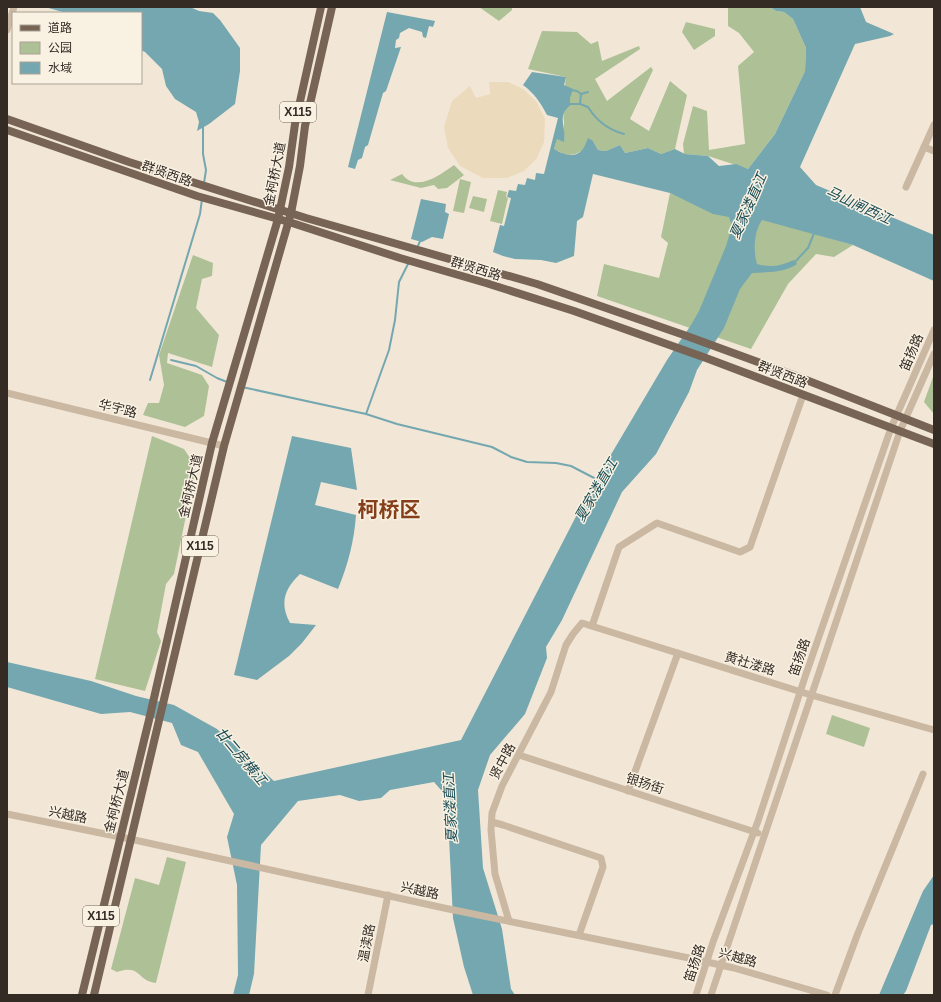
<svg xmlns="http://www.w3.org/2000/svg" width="941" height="1002" font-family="Arial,'Noto Sans SC',sans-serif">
  <rect width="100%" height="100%" fill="#f2e7d6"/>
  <g fill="#aec196">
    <polygon points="479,7 512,7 512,10 499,21"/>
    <polygon points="728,7 770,7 776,11 784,12 793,19 806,48 805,71 775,134 748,169 708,156 684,154 683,144 693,106 707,111 709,150 745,144 738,66 754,52 739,33 728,26"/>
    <polygon points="686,22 715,29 715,36 694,50 682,32"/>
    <path d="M542,31L577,32L591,44L598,41L602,61L639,46L640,49L595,79L607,101L651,67L653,70L630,119L649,131L670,81L687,95L675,149L661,154L648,148L625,153L620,145L606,151L598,150L593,141C579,154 572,160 554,149L557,138L564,141C565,137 564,136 564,132C563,129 564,126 564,122C563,114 563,111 570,106C569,93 563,90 566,77L528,69Z"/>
    <path d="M454,165L464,175L447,188L438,189L434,185L421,188L390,180L402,174C416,193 440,175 454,165Z"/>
    <polygon points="460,179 471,182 464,213 453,211"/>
    <polygon points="498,190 507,192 506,197 508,198 502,224 490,221"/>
    <polygon points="670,193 691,202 791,227 853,245 834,257 816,254 788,284 751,349 597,296 604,264 659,278 668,243 661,237"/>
    <polygon points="473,196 487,199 484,212 469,208"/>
    <polygon points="193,255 213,263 212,276 202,279 196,308 219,335 212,367 168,353 167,363 202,375 209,386 204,416 185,427 143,415 148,403 159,403 164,385 159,355"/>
    <polygon points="934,374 934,414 924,402"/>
    <polygon points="152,436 184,449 192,461 195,472 174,574 166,584 157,632 161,641 145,691 95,679"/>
    <polygon points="832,715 870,728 864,747 826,734"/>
    <path d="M167,857L186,862L156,983C136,981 142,964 117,972L111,969L135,878L159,885Z"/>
  </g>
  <polygon fill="#ebdbbc" points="489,82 508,82 523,89 536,101 545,119 544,142 537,158 524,171 507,178 483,178 460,166 448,148 444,127 452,101 470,86 476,98 490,94"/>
  <g fill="#74a7af">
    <polygon points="45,7 190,7 199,11 213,13 220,20 240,48 240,71 235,104 209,124 197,131 199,122 196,112 175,99 166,86 162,69 145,52 141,50 141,13 66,13"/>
    <path d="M770,7H860L866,22L894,34L890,36L855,44L800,167L816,185L934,235V281L853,245L762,220C754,232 753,250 757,264C770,268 781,266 794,260L797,264C783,273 768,272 752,273L740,289L724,328L697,370L689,392L656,454L622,492L562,620L546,647L547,658L525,714L490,755L478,790L483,868L502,929L511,989L515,995H473L464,967L453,918L447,797L434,782L390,790L381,798L359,801L340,795L298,801L261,845L254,974L249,995H233L238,975L237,885L227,837L234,814L198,752L181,745L172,723L130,712L101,714L7,687V662L91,681L136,696L174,705L217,729L274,781L461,740L587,495L667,360L691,325L699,311L726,246L732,226L729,217L713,214L670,193L593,174L583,217L577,221L574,256L556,263L541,260L515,259L503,256L493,252L500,225L504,226L511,198L507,197L509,190L516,191L518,184L525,185L527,178L535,180L536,173L544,174L558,118L547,115C540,102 535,94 523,85L532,72L566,77L564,85L573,89L570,98V106C556,116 567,129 564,142L557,139L554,149C562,154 575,159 582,150C585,147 586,142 588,138L593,141L598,150L606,151L620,145L625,153L648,148L661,154L675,149L685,154L708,156L719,166L736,164L748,169L775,134L805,71L806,48L793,19L784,12L776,11Z"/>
    <polygon points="387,12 435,21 433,27 429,26 426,38 423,37 422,32 409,28 400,33 399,38 396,40 395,48 401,47 386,91 383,93 368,145 365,147 362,158 358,160 355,169 348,167"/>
    <polygon points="421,199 446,204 445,212 449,214 443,239 432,237 422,242 411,239"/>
    <path d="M292,436L351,448L357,490L321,482L315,505L356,515C354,542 348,564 338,589L300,574C285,588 279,603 290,623L316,625L302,643L289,656L257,680L234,675Z"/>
    <polygon points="934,875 934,924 931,925 906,991 903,995 879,995 923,891"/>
  </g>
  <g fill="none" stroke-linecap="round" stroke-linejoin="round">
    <g stroke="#74a7af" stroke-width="2">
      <polyline points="571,90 577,91 581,94"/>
      <path d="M588,92L581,94L580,104L588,107C596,120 609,130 624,134"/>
      <polyline points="569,104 580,104"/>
      <polyline points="203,126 203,154 206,170 204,183"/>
      <polyline points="417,248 421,239"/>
      <polyline points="793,264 808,248 815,231"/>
      <polyline points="171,360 196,366 217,378 227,382"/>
      <polyline points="150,380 200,214 202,199"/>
      <polyline points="242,387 366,414 397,424 492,447 511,457 527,462 556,463 571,466 598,480"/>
      <polyline points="366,414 389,350 395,320 399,282 409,262"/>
    </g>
    <g stroke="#cab8a2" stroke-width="7">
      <polyline points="7,30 14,7"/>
      <polyline points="924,147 934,151"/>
      <polyline points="906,187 934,125"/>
      <polyline points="7,393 224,446"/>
      <polyline points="592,626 619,547 657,523 740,552 750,547 803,395"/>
      <polyline points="519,755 758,833"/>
      <polyline points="628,791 678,653"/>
      <polyline points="7,814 130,839 444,908 689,958 734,968 827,995"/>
      <polyline points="492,822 503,825 601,858 603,867 579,935"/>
      <polyline points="509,921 495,874 491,830 492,813 502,786 551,692 566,645 573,634 582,623 811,695 934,730"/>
      <polyline points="368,995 388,895"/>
      <polyline points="696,995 713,942 758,821 805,677 891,428 934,330"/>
      <polyline points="711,995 900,431 934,354"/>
      <polyline points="835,995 858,933 923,774"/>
    </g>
    <g stroke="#776455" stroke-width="8">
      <polyline points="7,119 129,162 306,218 537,284 684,335 796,376 934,430"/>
      <polyline points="7,130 197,196 289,222 400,258 486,283 574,311 706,358 934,444"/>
      <polyline points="82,995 149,720 212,443 278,219 289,167 295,124 321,7"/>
      <polyline points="94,995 224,446 291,213 300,166 305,126 332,7"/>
    </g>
  </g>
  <g text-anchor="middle" stroke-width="3" stroke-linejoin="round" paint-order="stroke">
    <g fill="#f9f1e2" stroke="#6f665e" stroke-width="1">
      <rect x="280" y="102" width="36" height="20" rx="3"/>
      <rect x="182" y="536" width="36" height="20" rx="3"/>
      <rect x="83" y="906" width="36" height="20" rx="3"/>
    </g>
    <g font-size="12" font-weight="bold" fill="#342b25">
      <text x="298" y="116">X115</text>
      <text x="200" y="550">X115</text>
      <text x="101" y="920">X115</text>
    </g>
    <g font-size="13" fill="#342b25" stroke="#f9f1e2">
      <text transform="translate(167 173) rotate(19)" y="5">群贤西路</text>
      <text transform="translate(274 174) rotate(-79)" y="5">金柯桥大道</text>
      <text transform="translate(476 268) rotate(17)" y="5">群贤西路</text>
      <text transform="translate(911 352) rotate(-67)" y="5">笛扬路</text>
      <text transform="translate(783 374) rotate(21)" y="5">群贤西路</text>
      <text transform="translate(118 408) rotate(14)" y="5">华宇路</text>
      <text transform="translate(190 486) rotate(-77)" y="5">金柯桥大道</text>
      <text transform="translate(799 657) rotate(-71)" y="5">笛扬路</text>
      <text transform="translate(750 663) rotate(17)" y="5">黄社溇路</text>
      <text transform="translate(502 761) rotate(-62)" y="5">贤中路</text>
      <text transform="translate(645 783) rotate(18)" y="5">银扬街</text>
      <text transform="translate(116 801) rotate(-76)" y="5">金柯桥大道</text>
      <text transform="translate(68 814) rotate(11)" y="5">兴越路</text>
      <text transform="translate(420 890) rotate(12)" y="5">兴越路</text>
      <text transform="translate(366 943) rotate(-79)" y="5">温渎路</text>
      <text transform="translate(738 957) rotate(15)" y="5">兴越路</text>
      <text transform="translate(694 963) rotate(-72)" y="5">笛扬路</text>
    </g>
    <g font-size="14" font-style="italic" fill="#194c56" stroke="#f9f1e2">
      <text transform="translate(859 205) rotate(25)" y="5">马山闸西江</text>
      <text transform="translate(748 206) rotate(-66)" y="5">夏家溇直江</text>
      <text transform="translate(596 490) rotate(-60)" y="5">夏家溇直江</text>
      <text transform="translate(241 756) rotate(50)" y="5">廿二房横江</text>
      <text transform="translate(450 808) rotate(-93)" y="5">夏家溇直江</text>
    </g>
    <g font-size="21" font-weight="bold" fill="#863f1b" stroke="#f9f1e2">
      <text x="389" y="517">柯桥区</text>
    </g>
  </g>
  <rect width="941" height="1002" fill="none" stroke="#342b25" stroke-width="16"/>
  <rect x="12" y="12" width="130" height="72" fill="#f9f1e2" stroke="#aaa296"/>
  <rect x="20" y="25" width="20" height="6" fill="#776455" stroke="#aaa296"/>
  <text x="48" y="32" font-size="12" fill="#342b25">道路</text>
  <rect x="20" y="42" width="20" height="12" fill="#aec196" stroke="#aaa296"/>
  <text x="48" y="52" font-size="12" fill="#342b25">公园</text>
  <rect x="20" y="62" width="20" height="12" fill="#74a7af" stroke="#aaa296"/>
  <text x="48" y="72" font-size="12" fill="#342b25">水域</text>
</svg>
